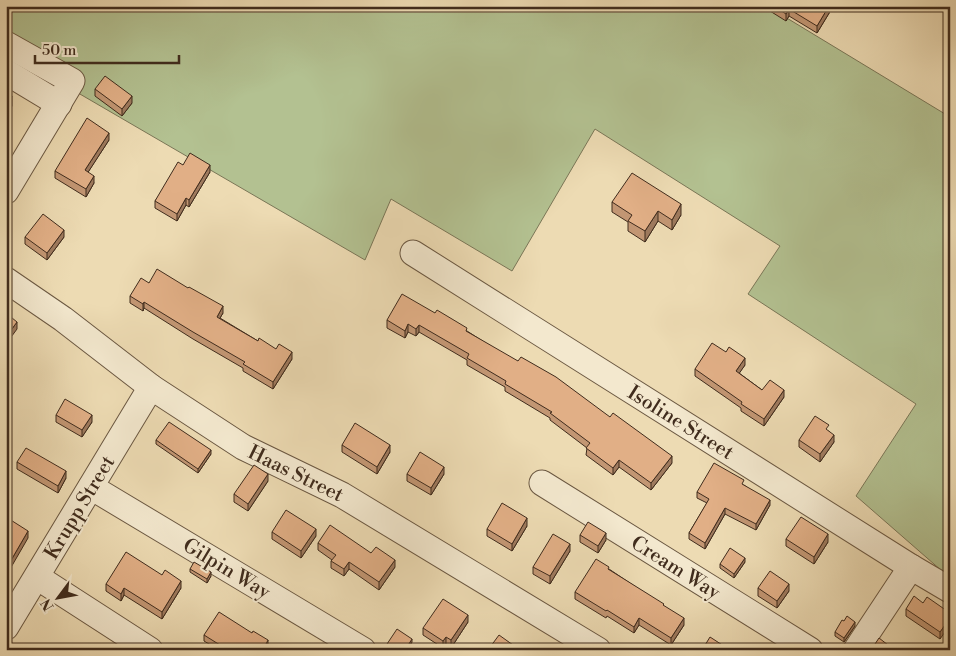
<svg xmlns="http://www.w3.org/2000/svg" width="956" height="656" font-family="'Libre Bodoni',serif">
  <rect width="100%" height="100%" fill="#eddbb3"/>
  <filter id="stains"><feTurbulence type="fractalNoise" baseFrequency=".004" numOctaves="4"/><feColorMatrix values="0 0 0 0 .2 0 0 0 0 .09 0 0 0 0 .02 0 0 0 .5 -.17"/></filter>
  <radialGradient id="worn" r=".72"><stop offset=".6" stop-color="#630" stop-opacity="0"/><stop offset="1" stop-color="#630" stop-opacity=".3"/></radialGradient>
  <polygon fill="#b3c191" stroke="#7a7657" points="6,6 767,6 950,117 950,578 856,496 916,404 748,294 780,246 595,129 512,271 391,199 365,260 6,51"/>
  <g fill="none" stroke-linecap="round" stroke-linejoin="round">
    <g stroke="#6b5842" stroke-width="27">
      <g id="minor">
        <polyline points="6,44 72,81 6,191"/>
        <polyline points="6,72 59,104"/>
        <polyline points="413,253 911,567 950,590"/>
        <polyline points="6,280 63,319 151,387 243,447 342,495 598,650"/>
        <polyline points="542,483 810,650"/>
        <polyline points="91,487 363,650"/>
        <polyline points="37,577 150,650"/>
        <polyline points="6,627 151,387"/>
        <polyline points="856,650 911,567"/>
      </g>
    </g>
    <use href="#minor" stroke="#f3e8ce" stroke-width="25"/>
  </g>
  <g fill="#c29673" stroke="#402c1d">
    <polygon points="762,6 831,6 831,10 817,33 789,16 786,21"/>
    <polygon points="95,89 132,103 122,116 95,96"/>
    <polygon points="109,140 88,172 94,183 86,197 55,178 55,171"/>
    <polygon points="183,165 210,172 189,207 186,205 177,221 155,208 155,201"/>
    <polygon points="612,202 681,215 672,230 658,221 645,242 628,231 628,222 612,212"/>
    <polygon points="25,237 64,237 47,260 25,244"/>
    <polygon points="149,283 223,313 220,318 258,341 292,359 273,389 243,371 243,368 193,339 144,308 143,311 130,303 130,296"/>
    <polygon points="387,320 467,331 672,463 651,490 619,467 613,475 586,455 587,448 550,420 550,418 505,391 505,387 467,365 467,360 419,332 416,336 408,332 405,338 387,328"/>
    <polygon points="745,365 739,373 762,390 784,397 764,426 741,411 741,408 695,376 695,369"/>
    <polygon points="56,415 92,422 82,437 56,422"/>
    <polygon points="829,431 834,442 820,462 799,447 799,440"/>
    <polygon points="156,440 211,454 198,473 156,444"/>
    <polygon points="342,445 390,452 377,474 342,452"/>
    <polygon points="17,462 66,478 58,493 17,469"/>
    <polygon points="407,474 444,474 431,495 407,481"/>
    <polygon points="268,481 248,511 234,502 234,494"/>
    <polygon points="744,485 770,505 756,530 725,514 705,549 689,539 689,533 707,503 697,498 697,492"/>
    <polygon points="527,526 512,551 487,536 487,529"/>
    <polygon points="272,532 316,536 301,558 272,539"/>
    <polygon points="580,535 606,540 598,553 580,542"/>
    <polygon points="786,539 828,542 814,564 786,546"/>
    <polygon points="318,543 371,553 395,567 379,590 349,569 344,576 331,568 331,561 332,560 318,550"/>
    <polygon points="570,551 550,584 533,574 533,567"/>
    <polygon points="745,562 734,578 720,568 720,564"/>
    <polygon points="190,569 211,576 207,583 190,572"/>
    <polygon points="609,569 664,606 684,625 671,645 639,625 634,633 607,616 606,618 575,599 575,592"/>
    <polygon points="106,584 181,588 162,619 124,595 121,601 106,591"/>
    <polygon points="758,588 789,591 777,608 758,596"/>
    <polygon points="923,603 950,613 940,639 906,616 906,609"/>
    <polygon points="468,622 451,648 446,644 443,648 423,635 423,628"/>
    <polygon points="855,626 844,642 835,636 835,632"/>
    <polygon points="204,635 268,646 266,650 219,650 204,641"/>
    <polygon points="412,642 407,650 391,650 387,647 387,644"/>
  </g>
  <g fill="#9e7a5e" stroke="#402c1d">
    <polygon points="829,6 831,6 831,10 817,33 817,26"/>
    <polygon points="789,9 789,16 786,21 786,14"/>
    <polygon points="12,96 12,106 6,117 6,106"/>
    <polygon points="132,96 132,103 122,116 122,109"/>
    <polygon points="109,133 109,140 85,177 85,170"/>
    <polygon points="210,165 210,172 189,207 189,200"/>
    <polygon points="94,176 94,183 86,197 86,189"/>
    <polygon points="186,198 186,205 177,221 177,214"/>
    <polygon points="681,204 681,215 672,230 672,220"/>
    <polygon points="658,211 658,221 645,242 645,231"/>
    <polygon points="64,230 64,237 47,260 47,253"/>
    <polygon points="144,302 144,308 143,311 143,304"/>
    <polygon points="223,306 223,313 217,323 217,317"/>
    <polygon points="17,322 17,329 6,344 6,337"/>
    <polygon points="408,324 408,332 405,338 405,331"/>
    <polygon points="419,325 419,332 416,336 416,329"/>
    <polygon points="292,352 292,359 273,389 273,382"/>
    <polygon points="745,358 745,365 736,378 736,371"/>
    <polygon points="784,390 784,397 764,426 764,419"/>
    <polygon points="92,415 92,422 82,437 82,430"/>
    <polygon points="834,435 834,442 820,462 820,454"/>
    <polygon points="390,445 390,452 377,474 377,467"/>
    <polygon points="211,450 211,454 198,473 198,469"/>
    <polygon points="672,456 672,463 651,490 651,483"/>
    <polygon points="619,460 619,467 613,475 613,468"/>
    <polygon points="444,467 444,474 431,495 431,488"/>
    <polygon points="66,471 66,478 58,493 58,486"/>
    <polygon points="268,474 268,481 248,511 248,504"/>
    <polygon points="770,500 770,505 756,530 756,524"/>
    <polygon points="725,508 725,514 705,549 705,543"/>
    <polygon points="527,518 527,526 512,551 512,544"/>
    <polygon points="316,529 316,536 301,558 301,551"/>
    <polygon points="28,531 28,538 6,576 6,569"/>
    <polygon points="606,533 606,540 598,553 598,546"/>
    <polygon points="828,534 828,542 814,564 814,557"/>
    <polygon points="570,544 570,551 550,584 550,576"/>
    <polygon points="745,558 745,562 734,578 734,574"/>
    <polygon points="395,560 395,567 379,590 379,582"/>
    <polygon points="349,562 349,569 344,576 344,569"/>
    <polygon points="211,572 211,576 207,583 207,579"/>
    <polygon points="181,581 181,588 162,619 162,612"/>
    <polygon points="789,584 789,591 777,608 777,601"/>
    <polygon points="124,588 124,595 121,601 121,594"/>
    <polygon points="468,615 468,622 451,648 451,640"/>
    <polygon points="639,618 639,625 634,633 634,627"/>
    <polygon points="684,618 684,625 671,645 671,638"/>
    <polygon points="950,618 950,625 940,639 940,632"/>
    <polygon points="855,622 855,626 844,642 844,638"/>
    <polygon points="446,637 446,644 443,648 443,641"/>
    <polygon points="412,639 412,642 407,650 405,650"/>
    <polygon points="268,640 268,646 266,650 263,650"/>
  </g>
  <g fill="#e1af86" stroke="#402c1d">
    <polygon points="774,6 829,6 817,26 789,9 786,14"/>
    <polygon points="105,76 132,96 122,109 95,89"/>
    <polygon points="6,92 12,96 6,106"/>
    <polygon points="87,118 109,133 85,170 94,176 86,189 55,171"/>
    <polygon points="190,153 210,165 189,200 186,198 177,214 155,201 178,162 183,165"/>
    <polygon points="632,173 681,204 672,220 658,211 645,231 628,221 632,215 612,202"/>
    <polygon points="43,214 64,230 47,253 25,237"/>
    <polygon points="157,269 188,288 189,287 223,306 217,317 258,341 259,338 276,349 279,344 292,352 273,382 243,364 245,362 193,332 144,302 143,304 130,296 141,278 149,283"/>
    <polygon points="402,294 435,313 437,310 467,328 466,331 518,361 521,357 556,377 610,417 613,413 672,456 651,483 619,460 613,468 586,448 590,443 550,413 552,412 505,384 506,381 467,358 469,354 419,325 416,329 408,324 405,331 387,320"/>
    <polygon points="6,313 17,322 6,337"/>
    <polygon points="712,343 726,352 729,347 745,358 736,371 762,390 770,380 784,390 764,419 741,404 742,402 695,369"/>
    <polygon points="65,399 92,415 82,430 56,415"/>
    <polygon points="815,416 829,425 826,429 834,435 820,454 799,440"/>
    <polygon points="169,422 211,450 198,469 156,440"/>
    <polygon points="355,423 390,445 377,467 342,445"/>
    <polygon points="26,448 66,471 58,486 17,462"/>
    <polygon points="420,452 444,467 431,488 407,474"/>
    <polygon points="714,463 744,480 742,484 770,500 756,524 725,508 705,543 689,533 709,499 697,492"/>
    <polygon points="254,465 268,474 248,504 234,494"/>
    <polygon points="502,503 527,518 512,544 487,529"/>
    <polygon points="286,510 316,529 301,551 272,532"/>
    <polygon points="6,517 28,531 6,569"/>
    <polygon points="801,517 828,534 814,557 786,539"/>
    <polygon points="588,522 606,533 598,546 580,535"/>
    <polygon points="330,525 371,553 376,547 395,560 379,582 349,562 344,569 331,561 336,555 318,543"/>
    <polygon points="553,534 570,544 550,576 533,567"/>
    <polygon points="730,548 745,558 734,574 720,564"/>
    <polygon points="126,552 162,575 165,570 181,581 162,612 124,588 121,594 106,584"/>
    <polygon points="596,559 609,567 608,569 664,604 663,605 684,618 671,638 639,618 634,627 607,610 606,611 575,592"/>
    <polygon points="194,562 211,572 207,579 190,569"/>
    <polygon points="770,571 789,584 777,601 758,588"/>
    <polygon points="914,596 923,603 927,597 950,613 950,618 940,632 906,609"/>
    <polygon points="443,599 468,615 451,640 446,637 443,641 423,628"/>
    <polygon points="219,612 252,633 253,631 268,640 263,650 228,650 204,635"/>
    <polygon points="847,616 855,622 844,638 835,632 842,620 844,621"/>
    <polygon points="397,629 412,639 405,650 397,650 387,644"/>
    <polygon points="499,635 520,650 488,650"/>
    <polygon points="710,637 730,650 702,650"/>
    <polygon points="879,638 888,645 884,650 871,650"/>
  </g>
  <g text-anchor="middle" stroke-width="4" stroke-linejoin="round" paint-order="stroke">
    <g font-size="20" fill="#402c1d" stroke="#f3e8ce">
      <text transform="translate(681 422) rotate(32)" y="7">Isoline Street</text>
      <text transform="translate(296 473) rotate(26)" y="7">Haas Street</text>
      <text transform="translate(79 507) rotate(-59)" y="7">Krupp Street</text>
      <text transform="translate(676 567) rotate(32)" y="7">Cream Way</text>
      <text transform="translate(227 568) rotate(31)" y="7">Gilpin Way</text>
    </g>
  </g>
  <rect width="956" height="656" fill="none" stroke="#eddbb3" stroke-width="25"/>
  <rect x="8" y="8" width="941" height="641" fill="none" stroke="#402c1d" stroke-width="2.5"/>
  <rect x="12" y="12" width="931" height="631" fill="none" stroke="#402c1d"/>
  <g transform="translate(58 598) rotate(238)" stroke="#f3e8ce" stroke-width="4" paint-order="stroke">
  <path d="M0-4L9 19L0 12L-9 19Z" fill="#402c1d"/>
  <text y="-8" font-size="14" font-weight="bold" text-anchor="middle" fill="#402c1d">N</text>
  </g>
  <path d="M35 55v8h144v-8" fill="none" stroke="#402c1d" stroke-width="2.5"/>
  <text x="42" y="55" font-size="15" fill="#402c1d" stroke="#f3e8ce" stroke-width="4" paint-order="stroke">50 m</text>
  <rect width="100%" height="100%" filter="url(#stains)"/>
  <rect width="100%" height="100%" fill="url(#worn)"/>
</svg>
